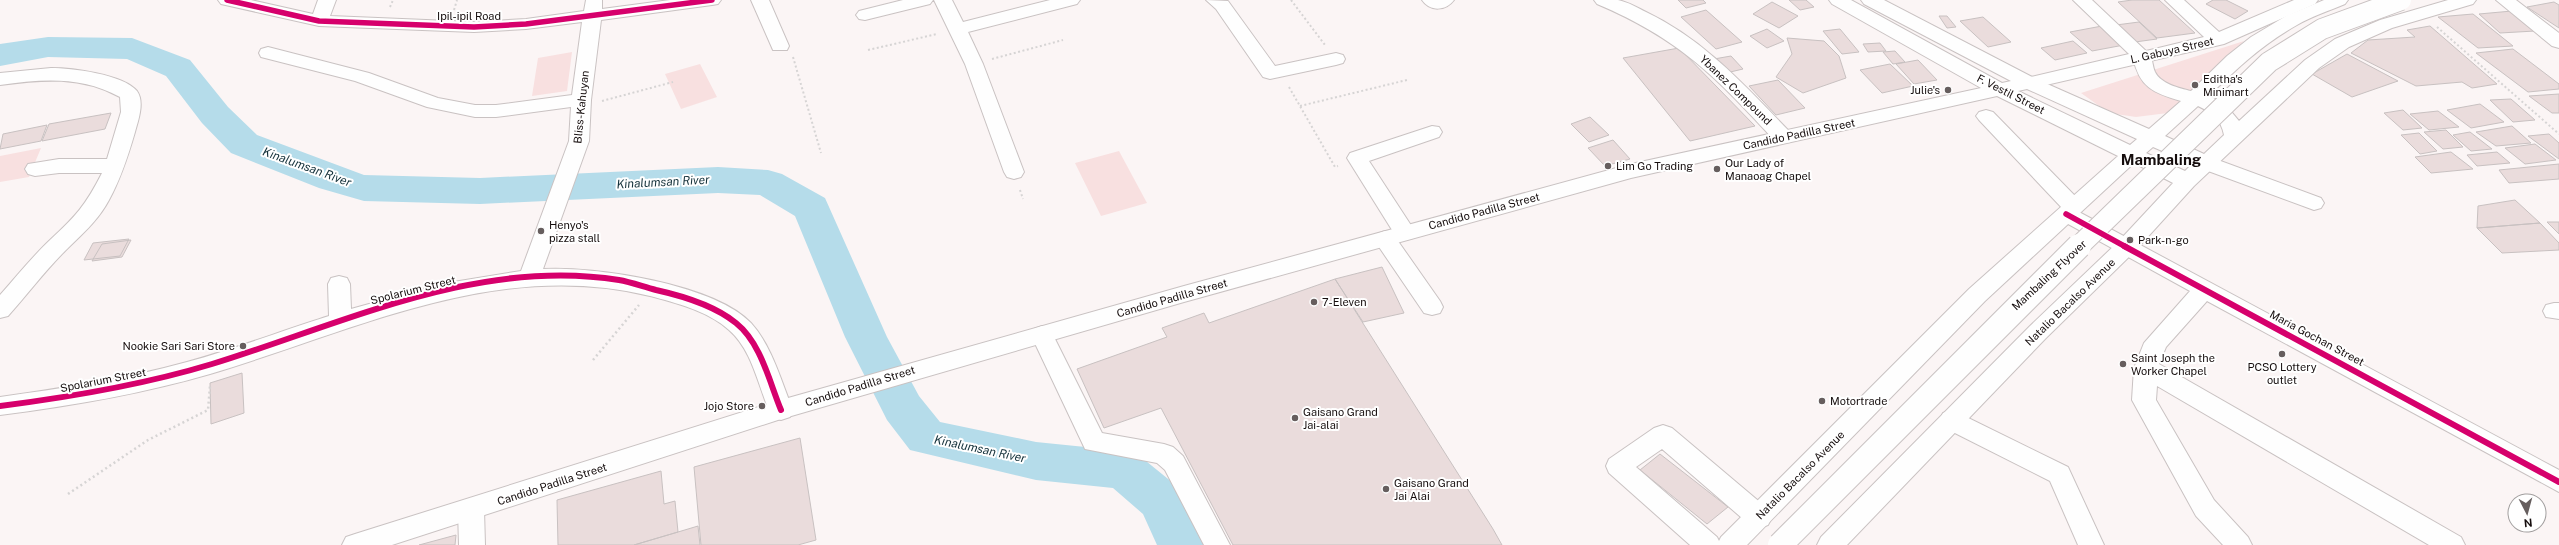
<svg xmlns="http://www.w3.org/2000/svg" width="2559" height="545" font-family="'Public Sans',sans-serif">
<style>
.green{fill:#f8e0e0}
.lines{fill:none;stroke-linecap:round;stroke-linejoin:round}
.river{fill:#b5dcea;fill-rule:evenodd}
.building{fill:#eadcdc;stroke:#c8c1c1}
.minor-casing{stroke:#c9c2c2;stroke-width:2}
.major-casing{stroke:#c9c2c2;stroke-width:2}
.path-far1{stroke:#d6d4d4;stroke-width:2;stroke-dasharray:2 2.5;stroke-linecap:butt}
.path{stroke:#d6d4d4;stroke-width:2.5;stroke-dasharray:2 3;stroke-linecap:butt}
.minor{fill:#fefefe;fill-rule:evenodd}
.major{fill:#fefefe;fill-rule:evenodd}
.major-bridge-far1-casing{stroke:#c9c2c2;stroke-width:22;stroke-linecap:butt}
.major-bridge-casing{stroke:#c9c2c2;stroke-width:26;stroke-linecap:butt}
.major-bridge-far1{stroke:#fefefe;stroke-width:20}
.major-bridge{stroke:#fefefe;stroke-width:24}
.cycleway-far1-casing{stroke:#fff;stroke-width:8}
.cycleway-casing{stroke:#fff;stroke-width:9}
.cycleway-far1{stroke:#d6006c;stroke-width:5.5}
.cycleway{stroke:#d6006c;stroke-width:6}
.poi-dot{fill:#665e5e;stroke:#fff;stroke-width:1.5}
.labels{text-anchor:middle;stroke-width:4;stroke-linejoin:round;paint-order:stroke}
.street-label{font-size:11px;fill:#150d0d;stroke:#fff}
.poi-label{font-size:11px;fill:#150d0d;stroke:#fff;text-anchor:start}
.water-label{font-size:12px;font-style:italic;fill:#14313a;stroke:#fff}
.district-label{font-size:15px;font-weight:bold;fill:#150d0d;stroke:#fff}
</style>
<rect width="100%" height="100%" fill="#fbf5f5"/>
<path class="green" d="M2244 41 2168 113 2136 117 2109 113 2081 93Z
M572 52 567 91 532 96 538 58Z
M700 64 717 97 681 109 665 74Z
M41 148 29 177 0 182V156Z
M1119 151 1147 203 1101 216 1075 163Z"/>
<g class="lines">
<path class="river" d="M48 37 132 38 190 60 228 107 257 135 364 175 480 178 718 167 768 170 782 174 825 198 887 337 919 396 940 422 1036 442 1125 451 1141 457 1178 487 1205 545H1157L1143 514 1113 488 1036 480 910 450 887 420 845 337 795 216 760 195 718 193 480 204 364 201 319 188 231 153 202 123 166 76 127 59 48 57 0 66V44Z"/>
</g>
<path class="building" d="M1678 0H1703L1706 3 1686 8Z
M1789 0H1806L1814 7 1800 10Z
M2132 0H2159L2195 33 2157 38 2118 2Z
M2213 0H2226L2248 11 2235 19 2206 4Z
M1772 2 1798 16 1779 28 1753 14Z
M2554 2 2559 5V28L2527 7Z
M1706 10 1742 42 1716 49 1681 17Z
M2512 11 2535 31 2500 33 2479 14Z
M2473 14 2513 46 2478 48 2438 17Z
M1939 16H1947L1956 27 1947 28Z
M1983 17 2011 42 1988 47 1960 21Z
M2139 22 2157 39 2135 42 2116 25Z
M2102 26 2124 45 2092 51 2070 32Z
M2430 26 2497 84 2472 88 2462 82 2416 86 2351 53 2368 40 2415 37 2407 30Z
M1767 29 1784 41 1767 48 1750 36Z
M1840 29 1859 52 1842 54 1823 31Z
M1787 38 1824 41 1839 56 1846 78 1803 93 1776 77 1792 54Z
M2073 41 2087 53 2055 60 2041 48Z
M1880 43 1886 51 1868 52 1863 44Z
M1679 48 1755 126 1690 141 1623 58Z
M2513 49 2559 84V89L2528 92 2476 53Z
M1895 51 1905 62 1893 64 1883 52Z
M2347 54 2398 81 2352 97 2312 74Z
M1731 56 1743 69 1726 73 1714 59Z
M1918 60 1937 80 1914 84 1896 64Z
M1890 64 1913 86 1882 93 1860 70Z
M1778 80 1805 108 1776 115 1749 86Z
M2559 94V113H2552L2529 96Z
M2511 99 2535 120 2513 122 2490 100Z
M2480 104 2504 122 2471 128 2447 110Z
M2403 110 2422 128 2403 130 2384 113Z
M2438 111 2459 127 2429 130 2410 114Z
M111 113 105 129 42 141 49 124Z
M1590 117 1609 135 1589 142 1571 124Z
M47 125 41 141 0 149 3 134Z
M2512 126 2531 143 2496 146 2476 132Z
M2446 130 2463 147 2443 149 2424 132Z
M2470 132 2492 149 2471 151 2453 135Z
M2419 133 2437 151 2420 154 2401 135Z
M2549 134 2559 143V159L2528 136Z
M1613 140 1630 159 1605 166 1588 148Z
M2535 144 2556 160 2525 164 2505 148Z
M2451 152 2473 169 2431 173 2415 157Z
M2497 152 2510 163 2477 166 2467 155Z
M2559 164V179L2509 183 2499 170Z
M2515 200 2540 223 2477 228 2478 206Z
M2547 222H2559V234Z
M2540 223 2559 243V250L2502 253 2477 228Z
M129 239 120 256 84 260 93 243Z
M131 240 122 257 92 261 102 244Z
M1382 267 1404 313 1363 322 1335 279Z
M1335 279 1493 529 1502 545H1233L1161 408 1104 428 1077 369 1167 337 1162 328 1204 313 1209 323Z
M242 373 244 413 211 424 210 383Z
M800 438 816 540 798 545H701L694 467Z
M1660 454 1728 507 1707 524 1640 470Z
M661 471 664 504 675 501 678 532 634 545H558L557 500Z
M698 526 700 545H634L678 532Z
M456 535 455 545H419Z"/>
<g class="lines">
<defs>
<path id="minor" d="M218 0H251L313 14 318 0H336L330 16 474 22 526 19 584 11 586 0H602V9L670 0H721L718 4 712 5 601 20 591 100 589 141 543 269C595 266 714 284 751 323 772 346 781 381 793 410L790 417 781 420 772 417C758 388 754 352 729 330 708 311 676 303 650 296 497 258 354 331 210 374 141 394 71 406 0 415V397C63 388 126 379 187 362 235 349 281 331 329 316L328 284 331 278 339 276 347 278 350 284 351 309 441 284 521 271 569 141 571 107 496 117H475L427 107 355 81 261 57 259 53 261 49 268 47 369 73 438 98 475 105H496L572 95 582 22 526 29 474 32 319 26 221 4Z
M751 0H769L789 46 787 50H773Z
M903 0H933L930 4 865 20 859 19 856 15 859 11Z
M934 0H952L963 22 1050 0H1080L1077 4 968 32 983 64 1024 172 1021 177 1014 179 1007 177 1004 172 965 64Z
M1206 0 1228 1 1275 66 1336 53 1343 55 1345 59 1343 63 1336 65 1270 79 1263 77 1216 9Z
M1422 0H1454C1446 11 1430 12 1422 0Z
M1594 0C1602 0 1611 0 1618 0 1628 2 1638 8 1646 12 1705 40 1746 87 1790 132L1793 137 1790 142 1783 143 1776 142C1716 77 1680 39 1597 4Z
M2073 0H2092L2146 51 2204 37 2165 0H2184L2219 32 2294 0H2318L2315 4 2224 44 2029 89 2022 87 2019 83 2022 79 2129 54Z
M2496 0H2516L2559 33V48L2552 46Z
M51 68C71 68 123 74 137 91 145 102 138 121 135 132 128 156 121 178 109 200 98 221 80 236 64 252 44 272 27 295 8 316L0 318V295C16 277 32 257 50 240 75 217 86 205 102 173H59L35 176 28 174 25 169 28 164 59 159H107L121 112 120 97C81 76 43 79 0 85V73Z
M1986 110 1993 112 2080 201 2083 206 2079 212 2559 470V492L2207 301 2166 347 2159 364 2461 537 2465 545H2429L2157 386 2156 400 2214 500 2248 537 2252 545H2223L2196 516 2132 400 2134 368 2144 343 2190 291 2059 219 2055 214 2062 208 1979 120 1976 116 1979 112Z
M1432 126 1439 127 1442 132 1439 137 1369 161 1416 233 1413 238 1405 240 1397 238 1347 158 1350 153Z
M2207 156 2321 198 2324 203 2321 208 2314 210 2200 168 2197 163 2200 158Z
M1385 231 1393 234 1440 301 1443 307 1440 313 1432 315 1424 313 1377 244 1374 239 1377 234Z
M2554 303H2559V319L2546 317 2543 311 2546 305Z
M1042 326 1050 329 1102 433 1164 444 1173 447 1183 456 1230 545H1204L1165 470 1157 463 1085 449 1031 335 1034 329Z
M1952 410 2068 467 2104 545H2078L2050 481 1943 427 1940 420 1943 413Z
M1663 425 1672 428 1768 509 1772 517 1768 525 1759 528 1750 525 1662 449 1636 467 1717 537 1721 545H1690L1609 473 1606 466 1609 459 1654 428Z
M471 499 480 502 484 510 485 545H459L458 510 462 502Z"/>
<path id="major" d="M1829 0H1851L2002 83 2011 81 1864 4 1861 0H1884L2036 79 2149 129 2181 101C2153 93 2139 87 2133 57L2135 53H2149C2153 59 2152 65 2155 72 2161 84 2179 88 2191 91L2227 56 2251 37 2286 16 2324 0H2348L2345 4C2329 11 2312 16 2297 25 2263 44 2236 69 2209 96L2224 103 2239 121 2305 60 2335 39 2380 20 2448 0H2476L2473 4 2392 28 2349 47 2319 68 2194 186 2134 252 2046 338 1847 545H1817L1821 537 2030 326 2118 242 2173 183 2134 163 1985 301 1747 545H1717L1721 537 1969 289 2118 156 1997 96 1631 178 1184 302 781 419 392 545H342L346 537 355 534 781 400 1184 286 1631 164 1981 88 1832 4ZM2027 89 2137 139 2130 145 2018 91ZM2198 106C2212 113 2221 119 2224 135L2204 154 2165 136ZM2153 147 2192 164 2185 171 2146 153Z"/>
</defs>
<use href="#minor" class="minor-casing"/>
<use href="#major" class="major-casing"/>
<path class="path-far1" d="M1291 0 1325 45
M390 7 393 0
M454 10 457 0
M2437 27 2559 134
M868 50 937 34
M793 57 821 153
M992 59 1063 40
M1289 87 1335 167 1338 166
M602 101 673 82
M1300 106 1407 80
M1020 190 1023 199"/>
<path class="path" d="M593 360 639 305
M68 494 148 440 208 410 210 386"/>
<use href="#minor" class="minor"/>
<use href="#major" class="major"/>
<defs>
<path id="major-bridge-far1" d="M2078 247 2269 62 2322 29 2401 0"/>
<path id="major-bridge" d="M1780 545 2079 246"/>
</defs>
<use href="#major-bridge-far1" class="major-bridge-far1-casing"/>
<use href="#major-bridge" class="major-bridge-casing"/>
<use href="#major-bridge-far1" class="major-bridge-far1"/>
<use href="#major-bridge" class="major-bridge"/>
<defs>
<path id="cycleway-far1" d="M227 0 319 21 474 27 526 24 712 0
M2066 214 2126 247"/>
<path id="cycleway" d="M2124 246 2559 482
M0 406C71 397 143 385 212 364 342 324 479 257 619 280 631 282 644 287 656 290 683 296 714 305 736 323 761 343 769 381 781 410"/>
</defs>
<use href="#cycleway-far1" class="cycleway-far1-casing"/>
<use href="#cycleway" class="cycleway-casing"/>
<use href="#cycleway-far1" class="cycleway-far1"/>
<use href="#cycleway" class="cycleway"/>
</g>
<g class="poi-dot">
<circle cx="2195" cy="85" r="4"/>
<circle cx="1948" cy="90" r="4"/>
<circle cx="1608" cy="166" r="4"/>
<circle cx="1717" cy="169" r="4"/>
<circle cx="541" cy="231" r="4"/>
<circle cx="2130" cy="240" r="4"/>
<circle cx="1314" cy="302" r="4"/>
<circle cx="243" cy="346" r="4"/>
<circle cx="2282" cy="354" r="4"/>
<circle cx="2123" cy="364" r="4"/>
<circle cx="1822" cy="401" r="4"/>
<circle cx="762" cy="406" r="4"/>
<circle cx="1295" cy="418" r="4"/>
<circle cx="1386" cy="489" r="4"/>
</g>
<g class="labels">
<g class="street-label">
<text x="469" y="20">Ipil-ipil Road</text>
<text transform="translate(2172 50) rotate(-13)" y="4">L. Gabuya Street</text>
<text transform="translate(1736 90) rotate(44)" y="4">Ybanez Compound</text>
<text transform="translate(2011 94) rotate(27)" y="4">F. Vestil Street</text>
<text transform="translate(581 107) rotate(-84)" y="4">Bliss-Kahuyan</text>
<text transform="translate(1799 134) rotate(-12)" y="4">Candido Padilla Street</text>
<text transform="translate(1484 211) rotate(-15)" y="4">Candido Padilla Street</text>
<text transform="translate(2049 275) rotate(-43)" y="4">Mambaling Flyover</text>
<text transform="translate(413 290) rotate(-14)" y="4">Spolarium Street</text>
<text transform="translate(1172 298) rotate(-16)" y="4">Candido Padilla Street</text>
<text transform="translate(2070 302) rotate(-44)" y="4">Natalio Bacalso Avenue</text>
<text transform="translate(2317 338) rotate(28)" y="4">Maria Gochan Street</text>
<text transform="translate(103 380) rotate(-11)" y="4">Spolarium Street</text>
<text transform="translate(860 386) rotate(-17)" y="4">Candido Padilla Street</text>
<text transform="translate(1800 475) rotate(-45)" y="4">Natalio Bacalso Avenue</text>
<text transform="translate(552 484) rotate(-18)" y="4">Candido Padilla Street</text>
</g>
<g class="poi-label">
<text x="2203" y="83">Editha's<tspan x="2203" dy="13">Minimart</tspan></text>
<text x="1940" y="94" text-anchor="end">Julie's</text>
<text x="1725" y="167">Our Lady of<tspan x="1725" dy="13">Manaoag Chapel</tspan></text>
<text x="1616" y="170">Lim Go Trading</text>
<text x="549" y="229">Henyo's<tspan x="549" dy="13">pizza stall</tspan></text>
<text x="2138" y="244">Park-n-go</text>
<text x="1322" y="306">7-Eleven</text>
<text x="235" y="350" text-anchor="end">Nookie Sari Sari Store</text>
<text x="2131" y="362">Saint Joseph the<tspan x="2131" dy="13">Worker Chapel</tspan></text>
<text x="2282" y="371" text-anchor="middle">PCSO Lottery<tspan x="2282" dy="13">outlet</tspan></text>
<text x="1830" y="405">Motortrade</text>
<text x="754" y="410" text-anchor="end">Jojo Store</text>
<text x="1303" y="416">Gaisano Grand<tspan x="1303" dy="13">Jai-alai</tspan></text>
<text x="1394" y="487">Gaisano Grand<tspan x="1394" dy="13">Jai Alai</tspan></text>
</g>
<g class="water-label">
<text transform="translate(307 167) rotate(20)" y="4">Kinalumsan River</text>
<text transform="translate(663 182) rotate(-3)" y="4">Kinalumsan River</text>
<text transform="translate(980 449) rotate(12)" y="4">Kinalumsan River</text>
</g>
<g class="district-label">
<text x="2161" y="165">Mambaling</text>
</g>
</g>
<g transform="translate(2527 513) rotate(174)"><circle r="19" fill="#ffffff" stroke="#a19e9e"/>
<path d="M0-3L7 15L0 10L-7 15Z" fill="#665e5e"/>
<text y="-6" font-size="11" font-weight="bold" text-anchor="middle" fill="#150d0d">N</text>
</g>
</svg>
